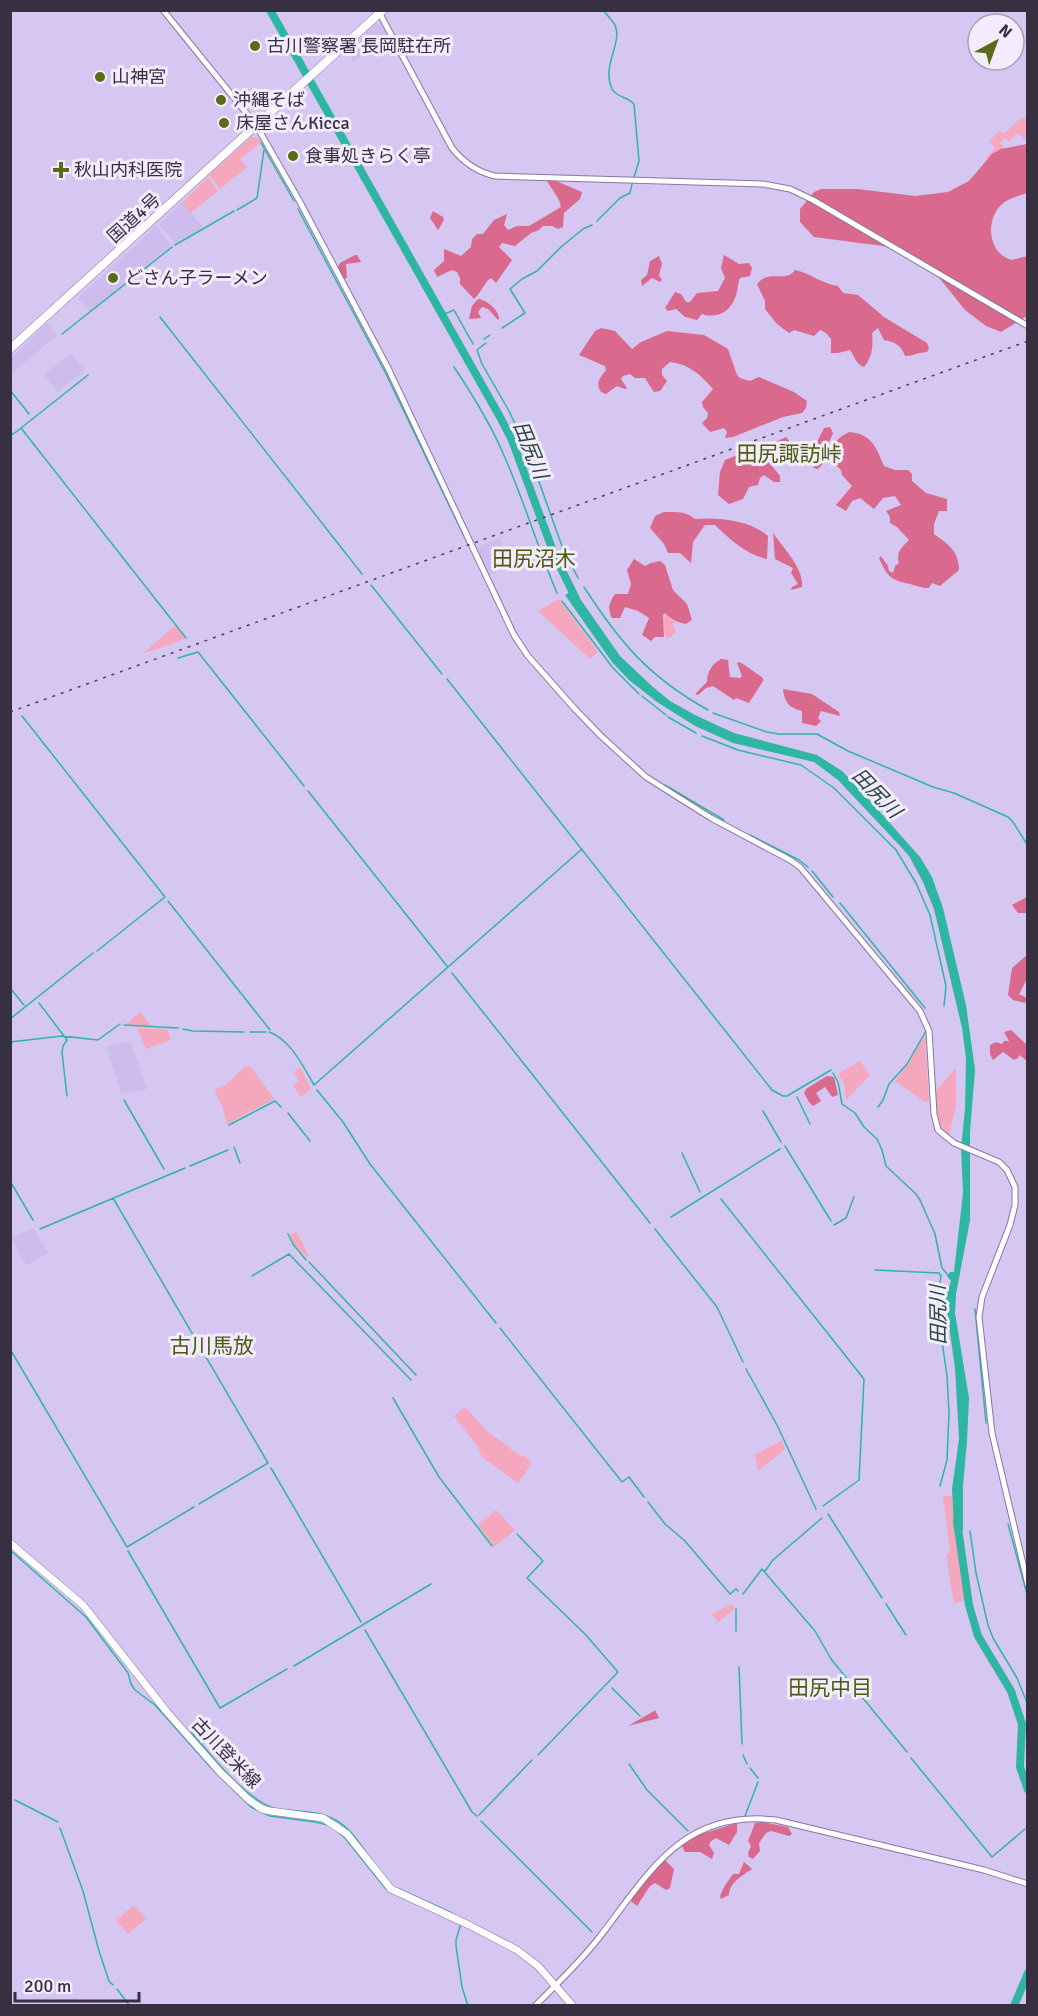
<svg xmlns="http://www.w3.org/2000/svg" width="1038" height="2016" font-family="Signika,'Noto Sans JP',sans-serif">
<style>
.built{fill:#cebcef}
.green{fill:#f5a7bd}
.forest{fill:#d9698d}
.water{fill:#2fb6a3}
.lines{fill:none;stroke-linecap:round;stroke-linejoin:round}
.stream{stroke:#2fb6a3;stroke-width:1.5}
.river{stroke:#2fb6a3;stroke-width:8}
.tertiary-casing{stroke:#8778a1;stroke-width:7}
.primary-casing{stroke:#8778a1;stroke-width:8}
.trunk-casing{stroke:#8778a1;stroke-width:9}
.tertiary{stroke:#fff;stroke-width:5}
.primary{stroke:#fff;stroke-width:7}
.trunk{stroke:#fff;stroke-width:8}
.rail{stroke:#494256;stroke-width:1.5;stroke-dasharray:3 6;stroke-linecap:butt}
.poi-dot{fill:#5a6b17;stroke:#f2ecfe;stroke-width:2}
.labels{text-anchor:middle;stroke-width:6;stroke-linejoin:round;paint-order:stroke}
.poi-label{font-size:18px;fill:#363041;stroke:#f2ecfe;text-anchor:start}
.street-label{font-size:18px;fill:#363041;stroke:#f2ecfe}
.water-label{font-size:20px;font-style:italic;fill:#29453f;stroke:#f2ecfe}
.quarter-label{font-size:21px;fill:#4b5b0d;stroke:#f2ecfe}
</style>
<rect width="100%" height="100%" fill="#d5c6f2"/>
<path class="built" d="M375 23 381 24 391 42 353 61 346 48Z
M182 203 203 227 175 243 159 224Z
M156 226 171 245 90 312 78 298Z
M47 323 57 335 11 374V358Z
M71 353 85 370 58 392 44 375Z
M500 538 512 565 489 575 477 547Z
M130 1041 147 1089 128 1093H121L106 1047Z
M33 1228 48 1253 26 1265 12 1238Z"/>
<path class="green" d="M1025 118 1027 120V141L1018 133 1009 141 1005 138 1000 143 1005 149 991 163 986 158 995 148 989 141 999 131 1004 134 1018 120Z
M251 137 261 139 259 144 240 159 247 167 220 189 209 175Z
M208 177 218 191 191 213 182 203Z
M559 599 598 652 590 659 538 611Z
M666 613 670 619 676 622 673 624 676 633 667 639 663 627 665 626 663 620Z
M176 626 185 639 142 654 175 626Z
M140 1012 150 1024 148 1026 126 1025Z
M137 1028 167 1029 171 1040 146 1049Z
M925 1035 929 1101 925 1102 895 1081 907 1065Z
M860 1061 870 1075 846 1100 844 1083 838 1074Z
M246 1066 251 1067 274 1099 227 1124 221 1103 215 1093 216 1089 228 1083Z
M300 1067 311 1089 301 1097 293 1085 299 1081 294 1072Z
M956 1068V1106L949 1135C934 1122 936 1112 935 1092Z
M296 1231 309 1256 307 1257 294 1244 290 1235Z
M465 1407 488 1432 522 1457 524 1455 532 1463 518 1483 482 1457 478 1447 454 1416Z
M782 1440 785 1449 758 1471 755 1455Z
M943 1496H952L954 1530 966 1600 954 1603 946 1555 950 1551Z
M496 1510 515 1530 494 1547 478 1525Z
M732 1604 735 1609 718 1622 712 1614Z
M134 1905 146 1919 128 1934 116 1920Z"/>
<path class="forest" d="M1027 144V193C1019 196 1008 198 1001 205 985 221 988 254 1012 260L1027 256V316L1001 332 986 326 965 310 933 270 893 249 883 246 814 237 800 222V209L814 192 821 189H858L915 196 948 192 969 181 992 154 1001 149Z
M547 181H556L582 192 580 199 564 213 563 227 558 229 552 226H543L539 230 531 233 515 246 502 243 499 247 512 260 496 283 491 278C485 281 481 293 474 299L460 284V278L457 272 452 270 437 277 434 270 444 261V249L461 256 471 247 472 239 477 234H483L494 220 507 214 504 225 508 230 517 226H529L561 207 559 200Z
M433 211 443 217 444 220 438 230 430 218Z
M355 255H357L361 262 346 264 347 278 343 279 338 267 340 263Z
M724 255 739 264 749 263 752 268 750 276 740 278C737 285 738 292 735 298 730 312 716 319 702 314L697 320 685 317 676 309 668 311 665 308 675 292 681 294 686 302H690L697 293 718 291 725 278 721 268Z
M659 256 662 264 659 275 662 280 660 282 652 278 642 286 641 280 647 275 650 261Z
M795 270C811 273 821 284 838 286L843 293 858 295 884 317 927 343 929 348 927 352C919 352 913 356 905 356 901 345 895 342 884 340L878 328 872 333C873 346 873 356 864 367 855 363 855 357 850 350L838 353H831V339L826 333 820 330 814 336 794 330 789 333 777 324 765 309V301L757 284C770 268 785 284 795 270Z
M478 299C487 300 499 310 499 319L498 320 488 309 482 307 478 312 481 318 469 319 472 306Z
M601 328 615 331 632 349 641 342 667 331 704 335 728 349 737 375 740 378 750 381 759 377 794 392 807 401 806 408 802 413 783 417 733 437 725 438 727 432 724 428 710 432 702 423 707 418 708 413 703 407 702 402 713 389C701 375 689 364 670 362L662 369V375L667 381 660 391 654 392 645 378H635L630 374 623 376 621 379 627 388 625 389 617 386 606 394 601 392C595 383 600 378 606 370L605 366 579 355 595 331Z
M830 427 833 433 828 445 818 457 815 455 816 450 821 449 817 442 824 428Z
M849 432C872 434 876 447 884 466L895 470H908L912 474V481L926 493 947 499V511H939L934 524V534C948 544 959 551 959 570L940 586 932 583 929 588C922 588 917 586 910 584 890 580 887 576 879 558L881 556 888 566 889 571 893 573 895 566 899 563C896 552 901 548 909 540L897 527 890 523V517L886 511 901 505 895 496 883 498 874 509 860 498 852 501 846 511 836 505 852 486 842 475 841 470 828 458 818 469 813 468C824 455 834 439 849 432Z
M786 437 789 441 786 450 778 455 771 449V444Z
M745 452C762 453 770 463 780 476V482H774L764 475 760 478 758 485 749 487 743 499 729 504 718 495 720 472 725 460Z
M664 512C675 512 686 511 695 519 718 517 750 520 768 536L767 559C747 555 729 539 715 525H705L693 542 691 563 680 553H668L664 544 650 528 655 516Z
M773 533C783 548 804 568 802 587L791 590 792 587 798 584 791 573 793 568 775 559Z
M634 559 645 566 651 563 660 561 665 565 673 590 687 604 692 620 686 624C676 622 671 619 665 613L663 615 664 637H655L651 641 642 635 649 618 638 611 625 607 620 618H612C607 608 609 603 615 594H628L631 584 627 570Z
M721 659 728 660 730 677 740 678 742 676 737 663 740 662 763 678V681L749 703 736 698 734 700 713 686 706 688 698 695 695 694 707 682C707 672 712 664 721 659Z
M783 689 812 694 839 712 840 716 821 711 818 718 821 721 816 726 802 723V711C788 707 785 703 783 689Z
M1027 897V913H1018L1012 905Z
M1027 955V979L1019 994 1027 998 1025 1003 1013 1000 1008 995 1012 968Z
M1011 1030 1027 1045V1061L1019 1055 1018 1058 1014 1060 1003 1052 993 1060 990 1054V1045L996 1042 1002 1044 1004 1041H1009L1004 1032Z
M827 1076 834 1077 838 1095 832 1097 825 1087 816 1093 821 1101 813 1106 809 1102 804 1093 806 1089Z
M655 1710 659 1718 628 1726 654 1711Z
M762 1822 788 1827 792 1834 789 1836 771 1831 766 1833 759 1843 760 1851 753 1859 749 1857 748 1853 751 1846 748 1841 755 1823Z
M737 1823V1832L729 1845 716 1838 710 1842 709 1845 714 1853 712 1859 700 1852H685L682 1846 698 1835Z
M664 1859 674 1869 670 1888 666 1890 655 1883 650 1886 637 1906 631 1901 633 1896Z
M744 1862 752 1869C743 1875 729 1883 729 1895L721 1899 720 1897C722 1889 728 1881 733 1874H739Z"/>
<path class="water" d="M574 590 620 656 653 687 670 701 695 715 734 733 817 755 842 771 856 785 920 857 932 877 943 908 966 1005 975 1070 970 1132V1220L956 1294 955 1313 969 1398 967 1441 963 1486V1531L954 1530 952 1489 959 1439 955 1368 947 1311 946 1296 951 1281 947 1276 950 1272H954L963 1193 961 1149 965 1109 966 1058 962 1028 934 909 923 882 909 856 901 847 838 780 814 762 733 743 695 726 657 702 629 680 612 662 565 595Z"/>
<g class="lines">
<path class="stream" d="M603 10C607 15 612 20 615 25 623 43 601 66 612 89 617 98 629 97 634 104L639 161 634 177
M261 143 294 201
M298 209 385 372 464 536
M237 210 257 198 264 150
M597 221 620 198 630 193 632 184
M175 245 234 211
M442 315 454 310 473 344
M160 317 362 574
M502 328 525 313 510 289 522 279 537 271 561 247 583 229 592 225
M62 334 172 247
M484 339 490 335
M486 343 477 350 482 364 509 411 528 451 563 549 578 578
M454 367C472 394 489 421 502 451 523 497 537 546 557 593
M88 375 21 428 186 638
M10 390 29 414
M10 436 20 429
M371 585 442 674
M584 587C620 643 649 677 708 710
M562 601 613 668 639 694
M178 658 198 652 304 786
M447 679 772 1090 783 1096H787L831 1070
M642 696 666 715
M713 713 767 732 779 734H817L848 751 933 787 954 793 1008 817 1013 822 1028 846
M22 716 165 897 97 951
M668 717 696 733
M702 736 738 750 801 765 834 788 896 850 916 883 930 915 946 986 944 1006
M665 785 724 820
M308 791 447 966
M750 835 799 860 808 867
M812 871 833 897
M168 901 270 1030
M840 903 925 1008
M452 973 650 1223
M10 988 24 1005
M39 1003 67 1040 63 1046 62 1052 67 1096
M10 1019 93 953
M124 1025 178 1028
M183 1029 193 1031 244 1032
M250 1032H266
M269 1032C290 1039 303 1066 314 1085L582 849
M10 1042 62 1036 98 1040 120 1024
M833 1073 838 1082 842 1104 855 1113 864 1127 877 1139 882 1150 886 1166 916 1194 920 1200 935 1234 942 1268 948 1275
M317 1090 343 1122 370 1164 496 1323
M797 1097 810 1124
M124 1100 164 1169
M878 1107 883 1100 889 1084 907 1064 926 1031
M763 1111 781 1142
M288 1113 310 1141
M229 1125 275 1101 281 1107
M785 1146 831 1221
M234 1147 240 1163
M682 1153 700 1192
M190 1166 228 1150
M10 1181 33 1220
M113 1198 268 1463 199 1504
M721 1199 864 1379 859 1480 823 1506
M671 1217 780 1149
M834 1225 846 1218 854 1197
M40 1229 185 1168
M655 1229 717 1307 743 1362
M288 1234 293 1244 306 1260
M309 1262 416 1375
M875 1270 939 1273 941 1276 937 1306 947 1376 949 1413 947 1460 940 1486
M252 1276 289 1254 411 1380
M975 1309 986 1423
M500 1328 622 1482 629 1477 644 1497
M10 1349 127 1547 194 1507
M746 1369 777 1425 816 1509
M393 1398 439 1477 492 1546
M271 1468 361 1622
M648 1502 665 1524 685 1541 730 1594 736 1589 738 1591
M828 1514 882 1598
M1008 1524 1028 1598
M970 1531 976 1573 988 1625 993 1638 1017 1678 1028 1705
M517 1534 543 1561 527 1578 585 1634 618 1672 538 1755
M10 1550 86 1617 128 1673 131 1684 135 1690 155 1705 214 1771 251 1807 270 1816 315 1822 328 1825
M128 1551 220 1708 287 1669
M765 1571 773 1560 822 1518
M743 1594 762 1569 815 1631 831 1659 907 1752
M886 1604 906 1635
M736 1609V1631
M365 1630 472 1812 477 1816
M294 1666 431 1584
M739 1667 742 1744
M612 1688 640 1716
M191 1732C214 1758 243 1798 276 1809
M743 1755 747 1764
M911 1758 992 1857 1025 1829
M629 1764 647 1790 688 1831
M750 1768 758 1778
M15 1800 58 1822
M287 1810C334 1813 344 1819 370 1858
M479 1815 532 1760
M745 1816 758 1782
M481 1821 592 1932
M60 1828 83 1891 99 1951 109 1981 113 1985
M337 1831 345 1838 386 1889
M399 1889 452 1913
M461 1923 456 1940V1946L462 1987 468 2006
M117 1989 130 2006
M10 2005 11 2006"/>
<path class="river" d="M270 10 500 417 512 440 554 554 576 599
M957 1521 969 1605 978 1636 1011 1691 1022 1724 1020 1767 1028 1790
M1014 2006 1028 1973"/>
<defs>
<path id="tertiary" d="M163 10 256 125 300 202 388 368 514 635 528 656 574 708 601 736 646 777 711 818 790 860 800 867 920 1011 929 1031 934 1114 938 1130 954 1143 999 1162 1007 1170 1015 1187V1205L1010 1225 982 1297 979 1317 992 1433 1028 1585
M380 14 452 148C464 163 477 172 495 176L763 184 790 189 813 200 1028 326
M535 2006C557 1984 579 1963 598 1939 648 1875 681 1809 776 1820L984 1870 1028 1884"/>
<path id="primary" d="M10 1543 83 1605 167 1712 220 1772 249 1800 262 1809 270 1811 323 1818 347 1834 391 1889 469 1925 517 1950 538 1966 573 2006"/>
<path id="trunk" d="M10 349 383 10"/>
</defs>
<use href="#tertiary" class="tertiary-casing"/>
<use href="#primary" class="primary-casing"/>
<use href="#trunk" class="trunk-casing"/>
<use href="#tertiary" class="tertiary"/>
<use href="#primary" class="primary"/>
<use href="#trunk" class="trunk"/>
<path class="rail" d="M10 712 1028 341"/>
</g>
<g class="poi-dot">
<circle cx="255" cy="46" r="6"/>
<circle cx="100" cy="77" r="6"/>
<circle cx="221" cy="100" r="6"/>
<circle cx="224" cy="123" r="6"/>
<circle cx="293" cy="156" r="6"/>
<path d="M58 161h6v6h6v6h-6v6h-6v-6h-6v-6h6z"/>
<circle cx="113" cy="278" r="6"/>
</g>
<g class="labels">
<g class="poi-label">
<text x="267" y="52">古川警察署 長岡駐在所</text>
<text x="112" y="83">山神宮</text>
<text x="233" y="106">沖縄そば</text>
<text x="236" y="129">床屋さんKicca</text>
<text x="305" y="162">食事処きらく亭</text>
<text x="74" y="176">秋山内科医院</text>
<text x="125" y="284">どさん子ラーメン</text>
</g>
<g class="street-label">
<text transform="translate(134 218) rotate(-42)" y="6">国道4号</text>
<text transform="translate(226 1753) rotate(46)" y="6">古川登米線</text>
</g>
<g class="water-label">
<text transform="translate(531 450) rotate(68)" y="7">田尻川</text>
<text transform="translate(877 793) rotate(46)" y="7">田尻川</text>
<text transform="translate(938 1315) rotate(-91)" y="7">田尻川</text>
</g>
<g class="quarter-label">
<text x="789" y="461">田尻諏訪峠</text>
<text x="534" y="566">田尻沼木</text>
<text x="212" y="1353">古川馬放</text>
<text x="830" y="1695">田尻中目</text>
</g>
</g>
<rect width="1038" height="2016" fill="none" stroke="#363041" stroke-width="24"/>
<g transform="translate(996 42) rotate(41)"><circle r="28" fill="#f2ecfe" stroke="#a7a1b2" stroke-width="1.5"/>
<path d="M0-4.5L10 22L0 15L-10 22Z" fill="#5a6b17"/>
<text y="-9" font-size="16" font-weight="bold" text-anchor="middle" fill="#363041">N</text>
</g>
<path d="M15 1992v9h124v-9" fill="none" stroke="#363041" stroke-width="3"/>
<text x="24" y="1992" font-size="18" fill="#363041" stroke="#f2ecfe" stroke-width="4.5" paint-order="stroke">200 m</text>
</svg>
